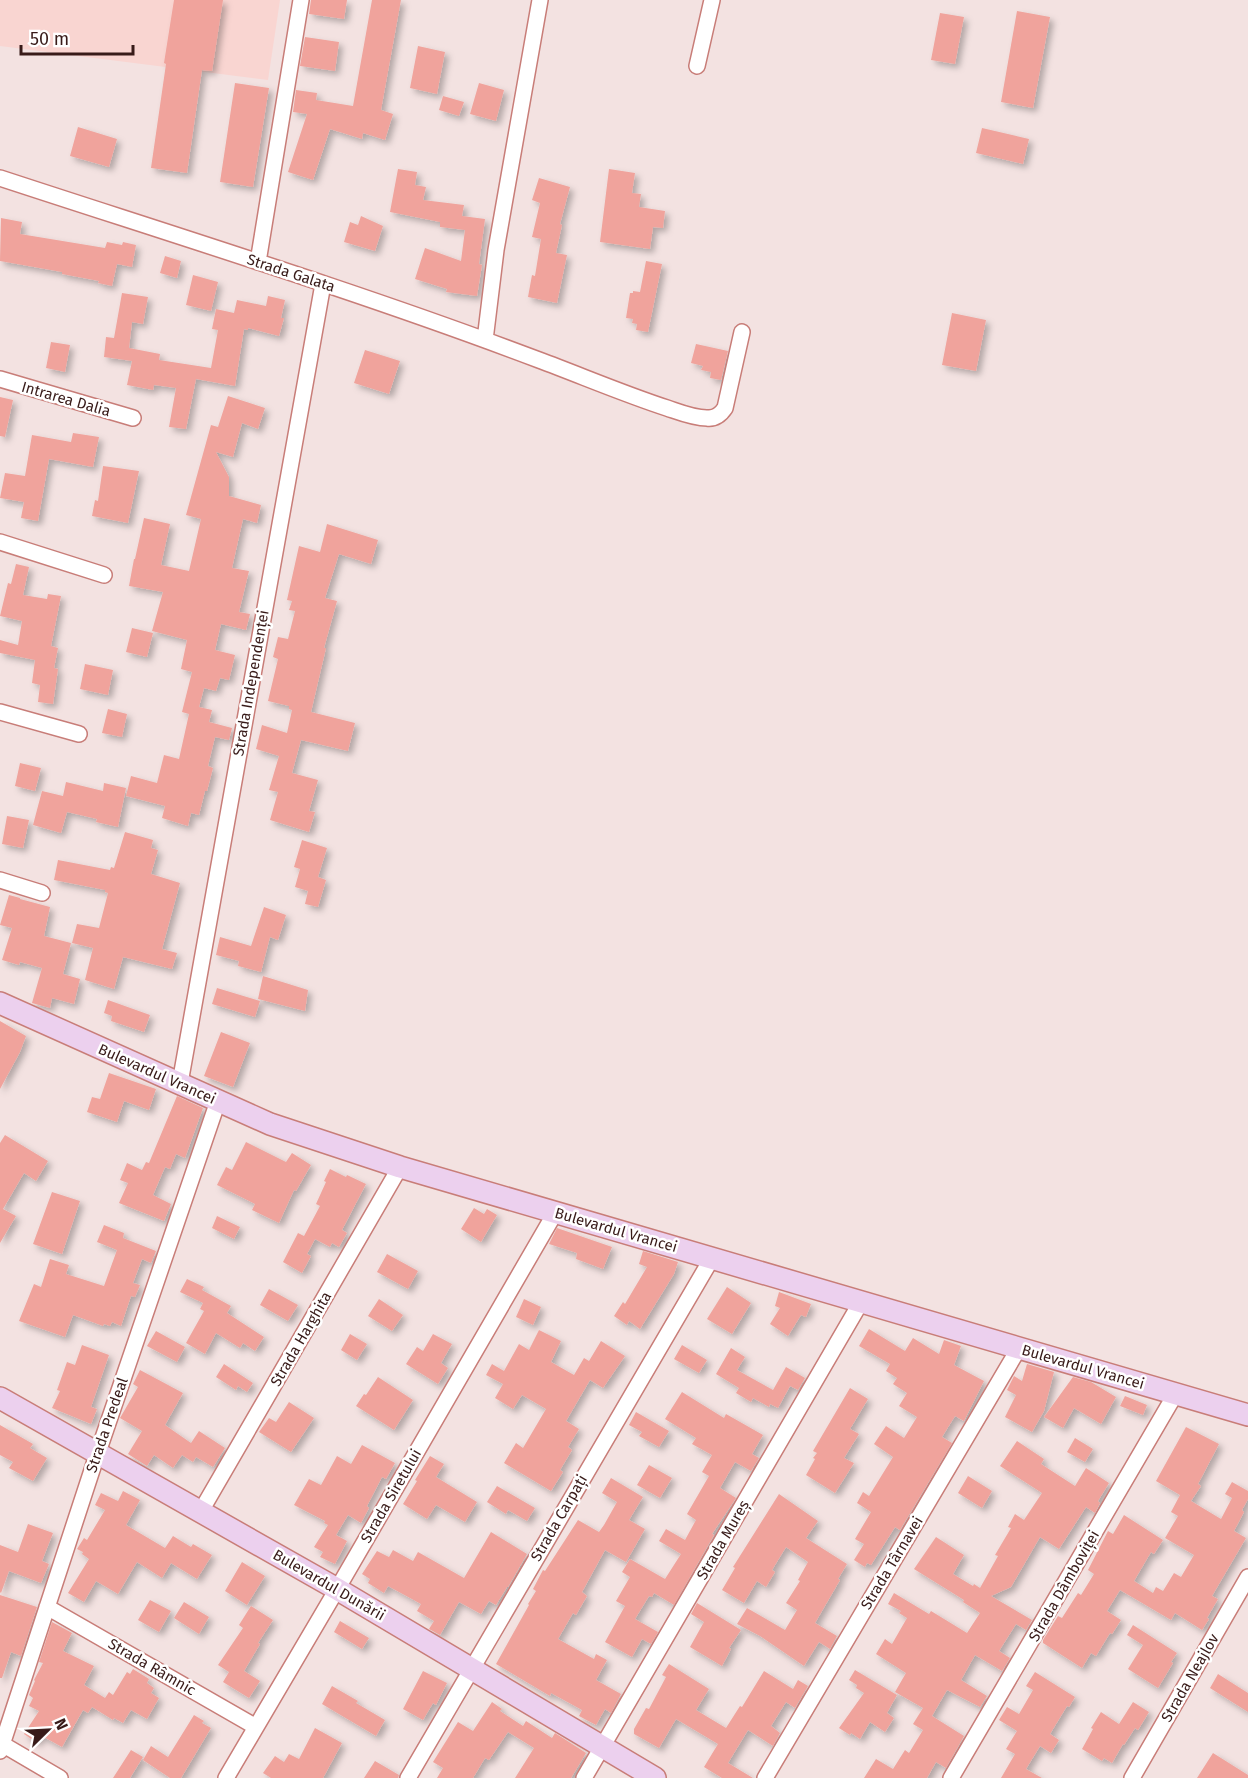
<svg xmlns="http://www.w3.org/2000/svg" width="1248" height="1778" font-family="'Fira Sans',sans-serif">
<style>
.built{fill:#f9d5d1}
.building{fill:#f0a39c;filter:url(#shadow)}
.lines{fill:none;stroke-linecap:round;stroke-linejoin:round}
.street-casing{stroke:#c87d78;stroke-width:18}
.secondary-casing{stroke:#c87d78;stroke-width:24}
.street{stroke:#fff;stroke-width:15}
.secondary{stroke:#ecd0ee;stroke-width:21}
.labels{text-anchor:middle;stroke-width:5;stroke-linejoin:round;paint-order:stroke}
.street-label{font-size:15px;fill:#381b19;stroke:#fff}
</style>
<defs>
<filter id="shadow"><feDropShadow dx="4" dy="4" stdDeviation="3" flood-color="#0004"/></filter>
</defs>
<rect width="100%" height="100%" fill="#f3e2e1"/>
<path class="built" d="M0 0H280L268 80 0 46Z"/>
<path class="building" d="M174 0H223L212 71 202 70 187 173 151 168 166 64 164 63Z
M311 0H347L344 19 309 14Z
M372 0H401L381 110 393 114 385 140 363 133 362 139 330 129 313 180 288 172 307 114 293 112 296 90 317 93 316 100 353 106Z
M1017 11 1050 17 1033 108 1001 102Z
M940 13 964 17 955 64 931 60Z
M305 37 339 42 335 71 300 66Z
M418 46 445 52 437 94 410 88Z
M235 83 269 88 253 187 220 182Z
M479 83 504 90 496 121 470 114Z
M443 96 464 102 459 116 439 110Z
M78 127 117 139 109 167 70 156Z
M982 128 1029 139 1023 164 976 153Z
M398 169 417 172 415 185 426 187 423 200 464 205 462 216 485 219 479 264 482 265 477 296 446 292 447 289 415 279 425 248 461 261 465 230 440 227V222L390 212Z
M609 169 635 173 632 193 641 194 639 207 665 211 663 228 653 227 650 249 600 242Z
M539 178 570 187 560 224 562 225 556 253 567 255 557 303 528 297 532 275 535 276 541 239 532 237 540 203 532 200Z
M361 216 383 226 375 251 344 242 350 222 358 225Z
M1 218 22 222 20 234 105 248 107 242 122 245 123 242 136 245 132 267 117 264 112 286 98 283 99 281 62 274V272L0 261Z
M165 256 181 261 177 278 160 273Z
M646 261 662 264 648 332 636 330 637 324 632 323 633 319 626 318 630 293H633V291L640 292Z
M193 275 218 282 211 311 186 305Z
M122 293 148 297 143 324 132 322 129 348 160 354 159 360 211 368 218 330 212 329 216 309 234 313 237 300 266 306 268 296 285 300 281 318H284L279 336 248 328V330L244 329 235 386 196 379 186 429 169 427 176 388 154 385 153 390 127 385 132 361 104 357 106 337 114 338Z
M952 313 986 320 976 371 942 365Z
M51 342 70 345 65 372 46 368Z
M696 344 728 351 721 380 710 378 711 372 701 370 703 366 691 363Z
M365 350 400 361 389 394 354 383Z
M228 396 265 408 258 429 242 423 233 457 216 452 229 477V496L261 505 257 523 243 519 232 568 249 571 239 612 250 614 246 630 221 624 215 650 235 655 229 680 220 678 216 691 204 688 199 707 212 710 209 722 232 728 229 740 215 737 208 766 213 768 207 791H205L199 815 191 813 188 826 162 818 165 806 126 796 131 776 157 783 164 755 179 759 189 714 182 712 192 672 181 669 187 640 152 631 163 592 129 586 134 559H135L144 518 170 524 161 565 189 571 201 519 186 515 211 425 218 427Z
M0 397 13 400 5 437 0 436Z
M73 433 99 437 93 467 49 459 38 521 21 518 24 502 0 498 5 473 25 476 32 435 71 442Z
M103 466 139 471 128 523 92 516 95 500 98 501Z
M327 524 378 540 371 564 339 554 325 598 337 601 324 648H326L311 712 355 723 348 751 301 740 292 773 318 780 309 811 315 812 309 832 270 820 278 792 269 790 279 756 256 749 262 725 287 733 292 710 289 709V706L268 701 278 659 273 657 278 637 288 639 295 611 289 610 292 601 287 600 299 546 320 552Z
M16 564 29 567 23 595 47 599 48 594 61 596 51 646 58 648 54 668 58 669 53 704 38 702 40 685 32 683 35 660 0 653V640L18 645 22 621 0 616 8 583 11 584Z
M132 628 153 633 147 657 126 652Z
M85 664 113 670 108 695 80 689Z
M108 709 127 714 122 737 102 733Z
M20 763 41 768 35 791 15 786Z
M66 782 103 791 104 783 126 788 118 827 96 822 97 819 67 812 61 833 33 825 42 791 63 796Z
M7 816 29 820 23 848 2 844Z
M125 832 153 840 151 848 158 850 151 874 180 883 162 949 177 953 172 969 123 957 114 989 85 980 93 948 72 943 77 924 99 928 108 893 105 892V890L54 880 58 860 110 870 111 867 114 868Z
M302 840 327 848 318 877 326 880 318 907 305 904 308 891 295 887 300 869 294 867Z
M9 895 20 898V899L50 907 44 936 71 943 63 974 80 979 74 1004 52 998 50 1008 32 1003 42 968 20 962 19 965 2 960 12 928 0 925Z
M264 907 286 915 278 940 270 937 261 972 238 966 239 961 216 955 220 937 251 946Z
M263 976 308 990 305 1011 258 999Z
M217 988 260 1001 255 1017 212 1004Z
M108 1000 150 1015 144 1032 111 1021 112 1016 104 1013Z
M0 1021 26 1036 20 1052 0 1089Z
M221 1032 250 1043 233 1087 204 1076Z
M109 1073 156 1089 149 1110 124 1101 117 1122 87 1112 92 1097 100 1099Z
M177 1096 203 1108 185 1158 176 1154 170 1169 165 1167 153 1195 171 1204 164 1221 119 1203 128 1183 120 1180 127 1163 142 1170 146 1162 149 1163Z
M5 1135 48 1161 36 1181 24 1173 3 1209 16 1216 0 1243V1143Z
M246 1142 286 1162 292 1153 311 1165 296 1191 294 1190 279 1223 252 1210 255 1204 217 1185 226 1167 232 1170Z
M330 1169 346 1177 347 1175 366 1184 342 1230 347 1233 339 1247 332 1243 330 1247 315 1239 307 1254 311 1256 302 1273 283 1262 298 1233 304 1236 320 1206 316 1204 326 1182 324 1181Z
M52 1192 80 1201 62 1254 33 1244Z
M474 1208 484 1214 487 1209 497 1215 481 1242 461 1229Z
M217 1216 240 1227 234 1239 212 1228Z
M104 1225 124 1233 123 1238 156 1251 151 1263 142 1259 133 1283 140 1285 135 1297 131 1296 121 1326 112 1322 110 1326 104 1324 103 1326 73 1315 65 1337 19 1321 34 1284 41 1287 50 1259 69 1265 66 1274 104 1286 117 1250 97 1242Z
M557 1228 612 1247 603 1269 576 1259 577 1253 549 1244Z
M643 1251 678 1262 674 1274 640 1329 629 1321 627 1325 614 1316 623 1302 625 1304 647 1267 639 1264Z
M387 1254 418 1271 408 1289 377 1272Z
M187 1279 204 1287 202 1290 231 1306 227 1313 264 1337 255 1351 243 1343 240 1348 216 1333 205 1354 186 1343 204 1311 200 1309 203 1303 180 1292Z
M727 1287 751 1303 732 1334 707 1319Z
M269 1289 298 1305 288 1321 260 1305Z
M779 1292 811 1304 806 1317 801 1315 788 1336 770 1324 780 1308 775 1306Z
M379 1299 403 1315 392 1331 368 1316Z
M524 1299 541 1307 533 1325 516 1317Z
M869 1329 905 1351 913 1338 939 1354 944 1340 961 1346 954 1365 984 1381 964 1421 955 1416 942 1437 952 1443 900 1530 895 1527 871 1565 867 1563 865 1567 854 1560 864 1544 855 1539 871 1512 857 1503 863 1492 869 1496 893 1457 874 1444 886 1426 904 1438 917 1417 899 1406 907 1393 893 1384 897 1378 886 1371 890 1364 859 1346Z
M539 1330 561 1341 551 1362 574 1375 584 1358 589 1361 601 1341 625 1356 603 1388 590 1380 566 1421 579 1429 568 1447 572 1450 560 1470 563 1472 551 1491 504 1463 516 1443 523 1448 546 1409 522 1395 513 1409 495 1398 503 1384 486 1375 492 1364 504 1371 519 1344 529 1350Z
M156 1331 185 1347 177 1362 147 1346Z
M350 1334 367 1344 357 1360 341 1350Z
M433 1334 452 1344 441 1363 448 1368 438 1384 406 1364 417 1347 423 1351Z
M82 1345 109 1355 91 1407 97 1409 91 1424 52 1408 60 1391 57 1390 67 1362 75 1365Z
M682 1345 707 1360 699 1373 674 1359Z
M731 1348 745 1357 737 1370 773 1390 786 1367 805 1378 798 1390 790 1386 778 1408 770 1404 769 1407 753 1398 751 1402 736 1393 739 1388 716 1374Z
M224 1364 253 1383 247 1392 238 1386 236 1390 216 1377Z
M1027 1364 1054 1372 1044 1411 1032 1432 1005 1417 1016 1395 1007 1390 1014 1376 1022 1381Z
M140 1370 183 1393 165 1425 191 1443 199 1431 225 1448 213 1467 196 1457 193 1462 182 1455 173 1468 154 1455 147 1466 128 1454 142 1431 120 1418 138 1387 133 1384Z
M378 1377 413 1400 394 1430 356 1406 364 1394 366 1395Z
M1073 1377 1091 1382 1116 1397 1101 1424 1074 1408 1063 1428 1044 1417Z
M850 1388 868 1399 850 1429 859 1434 844 1458 854 1463 835 1493 806 1475 815 1459 813 1458 817 1453 813 1451Z
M682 1392 724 1418 726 1414 763 1435 752 1454 759 1458 751 1471 735 1462 720 1488 736 1498 712 1534 714 1535 674 1605 654 1593 652 1597 649 1596 635 1619 658 1632 651 1644 642 1639 632 1657 605 1642 625 1606 616 1601 630 1577 622 1572 630 1559 665 1579 681 1554 659 1541 666 1529 685 1540 696 1520 687 1514 709 1476 702 1472 712 1455 692 1444 696 1438 665 1419Z
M1125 1396 1147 1405 1143 1415 1120 1406Z
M289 1402 314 1418 291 1452 259 1432 269 1418 276 1422Z
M636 1412 669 1431 659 1447 639 1436 642 1432 629 1425Z
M0 1425 33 1444 30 1448 47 1458 33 1481 9 1468 13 1462 0 1455Z
M1186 1427 1219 1444 1198 1484 1201 1486 1191 1501 1221 1519 1232 1498 1225 1494 1232 1482 1248 1491V1499L1242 1510 1244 1512 1234 1531 1246 1538 1212 1596 1218 1599 1207 1618 1209 1619 1202 1630 1175 1613 1171 1620 1120 1590 1107 1611 1121 1620 1112 1634 1110 1633 1096 1656 1091 1653 1082 1668 1043 1643V1640L1058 1616 1062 1618 1078 1593 1081 1595 1094 1574 1088 1570 1108 1531 1113 1534 1124 1515 1163 1540 1154 1554 1151 1552 1134 1581 1153 1593 1156 1587 1163 1591 1174 1573 1181 1577 1194 1555 1165 1538 1178 1516 1171 1512 1180 1495 1156 1481Z
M1075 1438 1093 1449 1085 1462 1067 1452Z
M1017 1441 1044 1459 1041 1464 1075 1486 1086 1468 1109 1483 1098 1501 1100 1503 1095 1513 1086 1507 1059 1549 1040 1537 1011 1587 991 1596 1032 1620 1026 1630 1016 1624 999 1651 1010 1658 1002 1671 975 1655 961 1680 987 1696 980 1707 947 1690 932 1716 964 1736 946 1768 936 1762 927 1778H864L876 1759 893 1769 905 1750 909 1753 923 1730 913 1724 923 1708 895 1692 906 1673 876 1654 885 1639 892 1644 907 1618 899 1613 901 1611 888 1604 894 1593 929 1614 931 1611 967 1633 980 1613 963 1602 964 1600 914 1569 936 1537 964 1555 953 1574 973 1586 974 1584 980 1588 998 1556 995 1555 1011 1528 1008 1527 1015 1514 1024 1520 1042 1493 1000 1466Z
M362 1445 395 1463 386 1479 382 1477 367 1506 369 1508 361 1523 348 1515 336 1535 347 1541 335 1564 320 1557 323 1552 314 1547 328 1525 324 1523 325 1521 294 1505 309 1479 321 1485 337 1456 351 1464Z
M430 1456 444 1464 436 1477 477 1502 465 1522 436 1505 427 1519 403 1504 417 1481 415 1480Z
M649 1465 672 1478 660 1498 637 1485Z
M968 1476 992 1491 982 1508 958 1493Z
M611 1478 643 1497 629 1520 645 1529 626 1562 605 1550 582 1592 587 1596 576 1615 573 1613 558 1639 594 1659 596 1654 607 1660 596 1680 621 1694 611 1713 605 1709 596 1725 579 1716 582 1710 551 1693 550 1696 496 1664 529 1605 528 1604 536 1591 533 1589 543 1570 545 1571 578 1520 599 1532 604 1525 617 1502 602 1493Z
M497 1486 535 1508 527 1521 508 1510 506 1514 487 1502Z
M123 1491 140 1500 126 1525 165 1548 173 1536 191 1547 193 1544 212 1555 197 1579 171 1563 162 1578 137 1562 118 1594 96 1581 84 1602 68 1593 89 1559 82 1554 83 1552 77 1549 84 1538 87 1540 105 1510 95 1505 101 1493 118 1501Z
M779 1494 818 1521 806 1538 847 1564 838 1579 840 1580 815 1623 837 1636 830 1649 819 1642 804 1666 760 1636 737 1624 747 1608 785 1630 797 1610 786 1603 800 1581 798 1580 808 1562 786 1547 772 1570 775 1572 766 1587 757 1581 744 1603 722 1590 735 1568 733 1567Z
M28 1524 53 1533 42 1561 49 1564 41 1583 9 1571 1 1593 0 1592V1545L18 1552Z
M491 1532 527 1554 508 1587H507L496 1605 489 1601 481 1614 459 1602 440 1635 429 1629 434 1621 417 1611 421 1604 388 1586 384 1593 368 1583 370 1579 362 1574 377 1551 389 1557 393 1550 413 1561 418 1552 464 1578Z
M242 1562 265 1576 247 1605 225 1591Z
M0 1595 37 1607 21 1656 11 1652 2 1678H0Z
M150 1600 171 1611 159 1632 138 1620Z
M184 1602 209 1617 199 1634 174 1618Z
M697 1603 741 1630 729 1648 731 1649 722 1666 690 1647 704 1622 691 1614Z
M251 1606 273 1620 258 1643 260 1644 244 1671 260 1681 249 1698 223 1682 229 1672 218 1665 243 1628 239 1625Z
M340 1621 369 1638 362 1649 334 1632Z
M52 1622 72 1633 63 1651 94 1666 84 1685 105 1698 109 1692 113 1695 127 1672 130 1674 133 1669 149 1679 147 1683 154 1688 151 1693 159 1698 147 1719 131 1710 123 1723 114 1718 113 1720 92 1707 88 1713 83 1710 62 1747 42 1736 37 1743 24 1734 39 1711 29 1706 33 1698 29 1695 35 1681 34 1680 43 1663 39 1662Z
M1133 1625 1177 1653 1171 1662 1173 1663 1158 1688 1128 1669 1143 1645 1127 1635Z
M669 1664 709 1689 696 1710 726 1728 740 1706 742 1707 764 1671 793 1689 798 1680 808 1686 795 1708 786 1702 771 1726 780 1733 773 1746 748 1730 728 1763 753 1778H722L704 1767 718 1744 676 1719 659 1748 634 1734V1729L646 1708 649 1709 666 1677 662 1675Z
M855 1670 897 1695 887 1713 894 1718 885 1732 870 1722 860 1739 851 1733 850 1735 839 1728 864 1693 856 1688 857 1685 849 1680Z
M423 1671 447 1683 436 1705 433 1703 423 1720 403 1709Z
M1035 1672 1075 1697 1069 1707 1067 1706 1050 1734 1059 1740 1051 1753 1040 1746 1026 1769 1042 1778H1001L1015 1754 1006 1749 1017 1731 999 1720 1007 1707 1019 1714 1033 1690 1026 1686Z
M1218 1674 1248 1693V1712L1210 1688Z
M332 1686 358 1701 356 1703 385 1720 376 1736 322 1704Z
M492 1702 502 1709 500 1711 523 1726 526 1721 552 1738 555 1733 586 1753 571 1778H515L534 1748 508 1732 489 1760 485 1758 473 1778H437L443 1768 433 1762 458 1722 473 1731Z
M1133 1702 1149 1712 1138 1730 1135 1728 1124 1745 1123 1744 1112 1763 1104 1758 1102 1761 1082 1749 1093 1729 1091 1728 1101 1712 1119 1724Z
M194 1715 204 1721 202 1723 211 1728 181 1778H170L143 1760 151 1746 168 1757Z
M315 1728 342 1743 323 1778H271L263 1773 275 1756 284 1762 289 1754 299 1759Z
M131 1750 143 1757 130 1778H113Z
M1213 1753 1248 1775V1778H1197Z
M375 1761 399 1775 398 1778H364Z"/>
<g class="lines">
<defs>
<path id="street" d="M697 66 712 0
M0 178C180 237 362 293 539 360 582 376 624 394 667 408 679 412 693 418 707 418 715 419 721 414 725 408L742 332
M258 262 301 0
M485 340 496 250 540 0
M0 379 133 418
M0 542 104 575
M0 712 79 734
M0 880 42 893
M180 1083 323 284
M201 1511 400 1167
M47 1607 256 1727
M2 1744 60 1778
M0 1751 93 1467 218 1101
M226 1778 343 1579 555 1213
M408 1778 712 1258
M584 1778 861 1302
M765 1778 1019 1348
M951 1778 1176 1393
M1132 1778 1248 1577"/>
<path id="secondary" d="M0 1003 270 1124 400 1167 1248 1415
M0 1398 337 1589 655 1778"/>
</defs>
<use href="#street" class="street-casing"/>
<use href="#secondary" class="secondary-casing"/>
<use href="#street" class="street"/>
<use href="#secondary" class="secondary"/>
</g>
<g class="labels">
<g class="street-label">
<text transform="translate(291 273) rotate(18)" y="5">Strada Galata</text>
<text transform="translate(66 399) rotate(16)" y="5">Intrarea Dalia</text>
<text transform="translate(251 683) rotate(-80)" y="5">Strada Independenței</text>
<text transform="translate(157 1074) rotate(24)" y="5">Bulevardul Vrancei</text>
<text transform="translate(616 1230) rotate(16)" y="5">Bulevardul Vrancei</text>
<text transform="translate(301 1339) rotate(-60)" y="5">Strada Harghita</text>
<text transform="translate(1083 1367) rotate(16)" y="5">Bulevardul Vrancei</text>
<text transform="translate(107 1425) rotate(-71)" y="5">Strada Predeal</text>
<text transform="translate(391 1496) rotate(-60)" y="5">Strada Siretului</text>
<text transform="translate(559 1518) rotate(-60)" y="5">Strada Carpați</text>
<text transform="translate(723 1540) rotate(-60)" y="5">Strada Mureș</text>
<text transform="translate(892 1563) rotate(-59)" y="5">Strada Târnavei</text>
<text transform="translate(329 1585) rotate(30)" y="5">Bulevardul Dunării</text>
<text transform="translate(1064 1586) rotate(-60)" y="5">Strada Dâmboviței</text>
<text transform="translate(152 1667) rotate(30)" y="5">Strada Râmnic</text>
<text transform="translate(1190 1678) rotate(-60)" y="5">Strada Neajlov</text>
</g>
</g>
<g transform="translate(48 1730) rotate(66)" stroke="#ffffff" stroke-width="4.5" paint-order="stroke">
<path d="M0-4.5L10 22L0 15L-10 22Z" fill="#381b19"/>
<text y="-9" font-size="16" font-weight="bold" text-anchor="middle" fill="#381b19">N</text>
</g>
<path d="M21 45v9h112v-9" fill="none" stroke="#381b19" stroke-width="3"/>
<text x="30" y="45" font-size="18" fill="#381b19" stroke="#ffffff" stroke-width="4.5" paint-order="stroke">50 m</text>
</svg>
